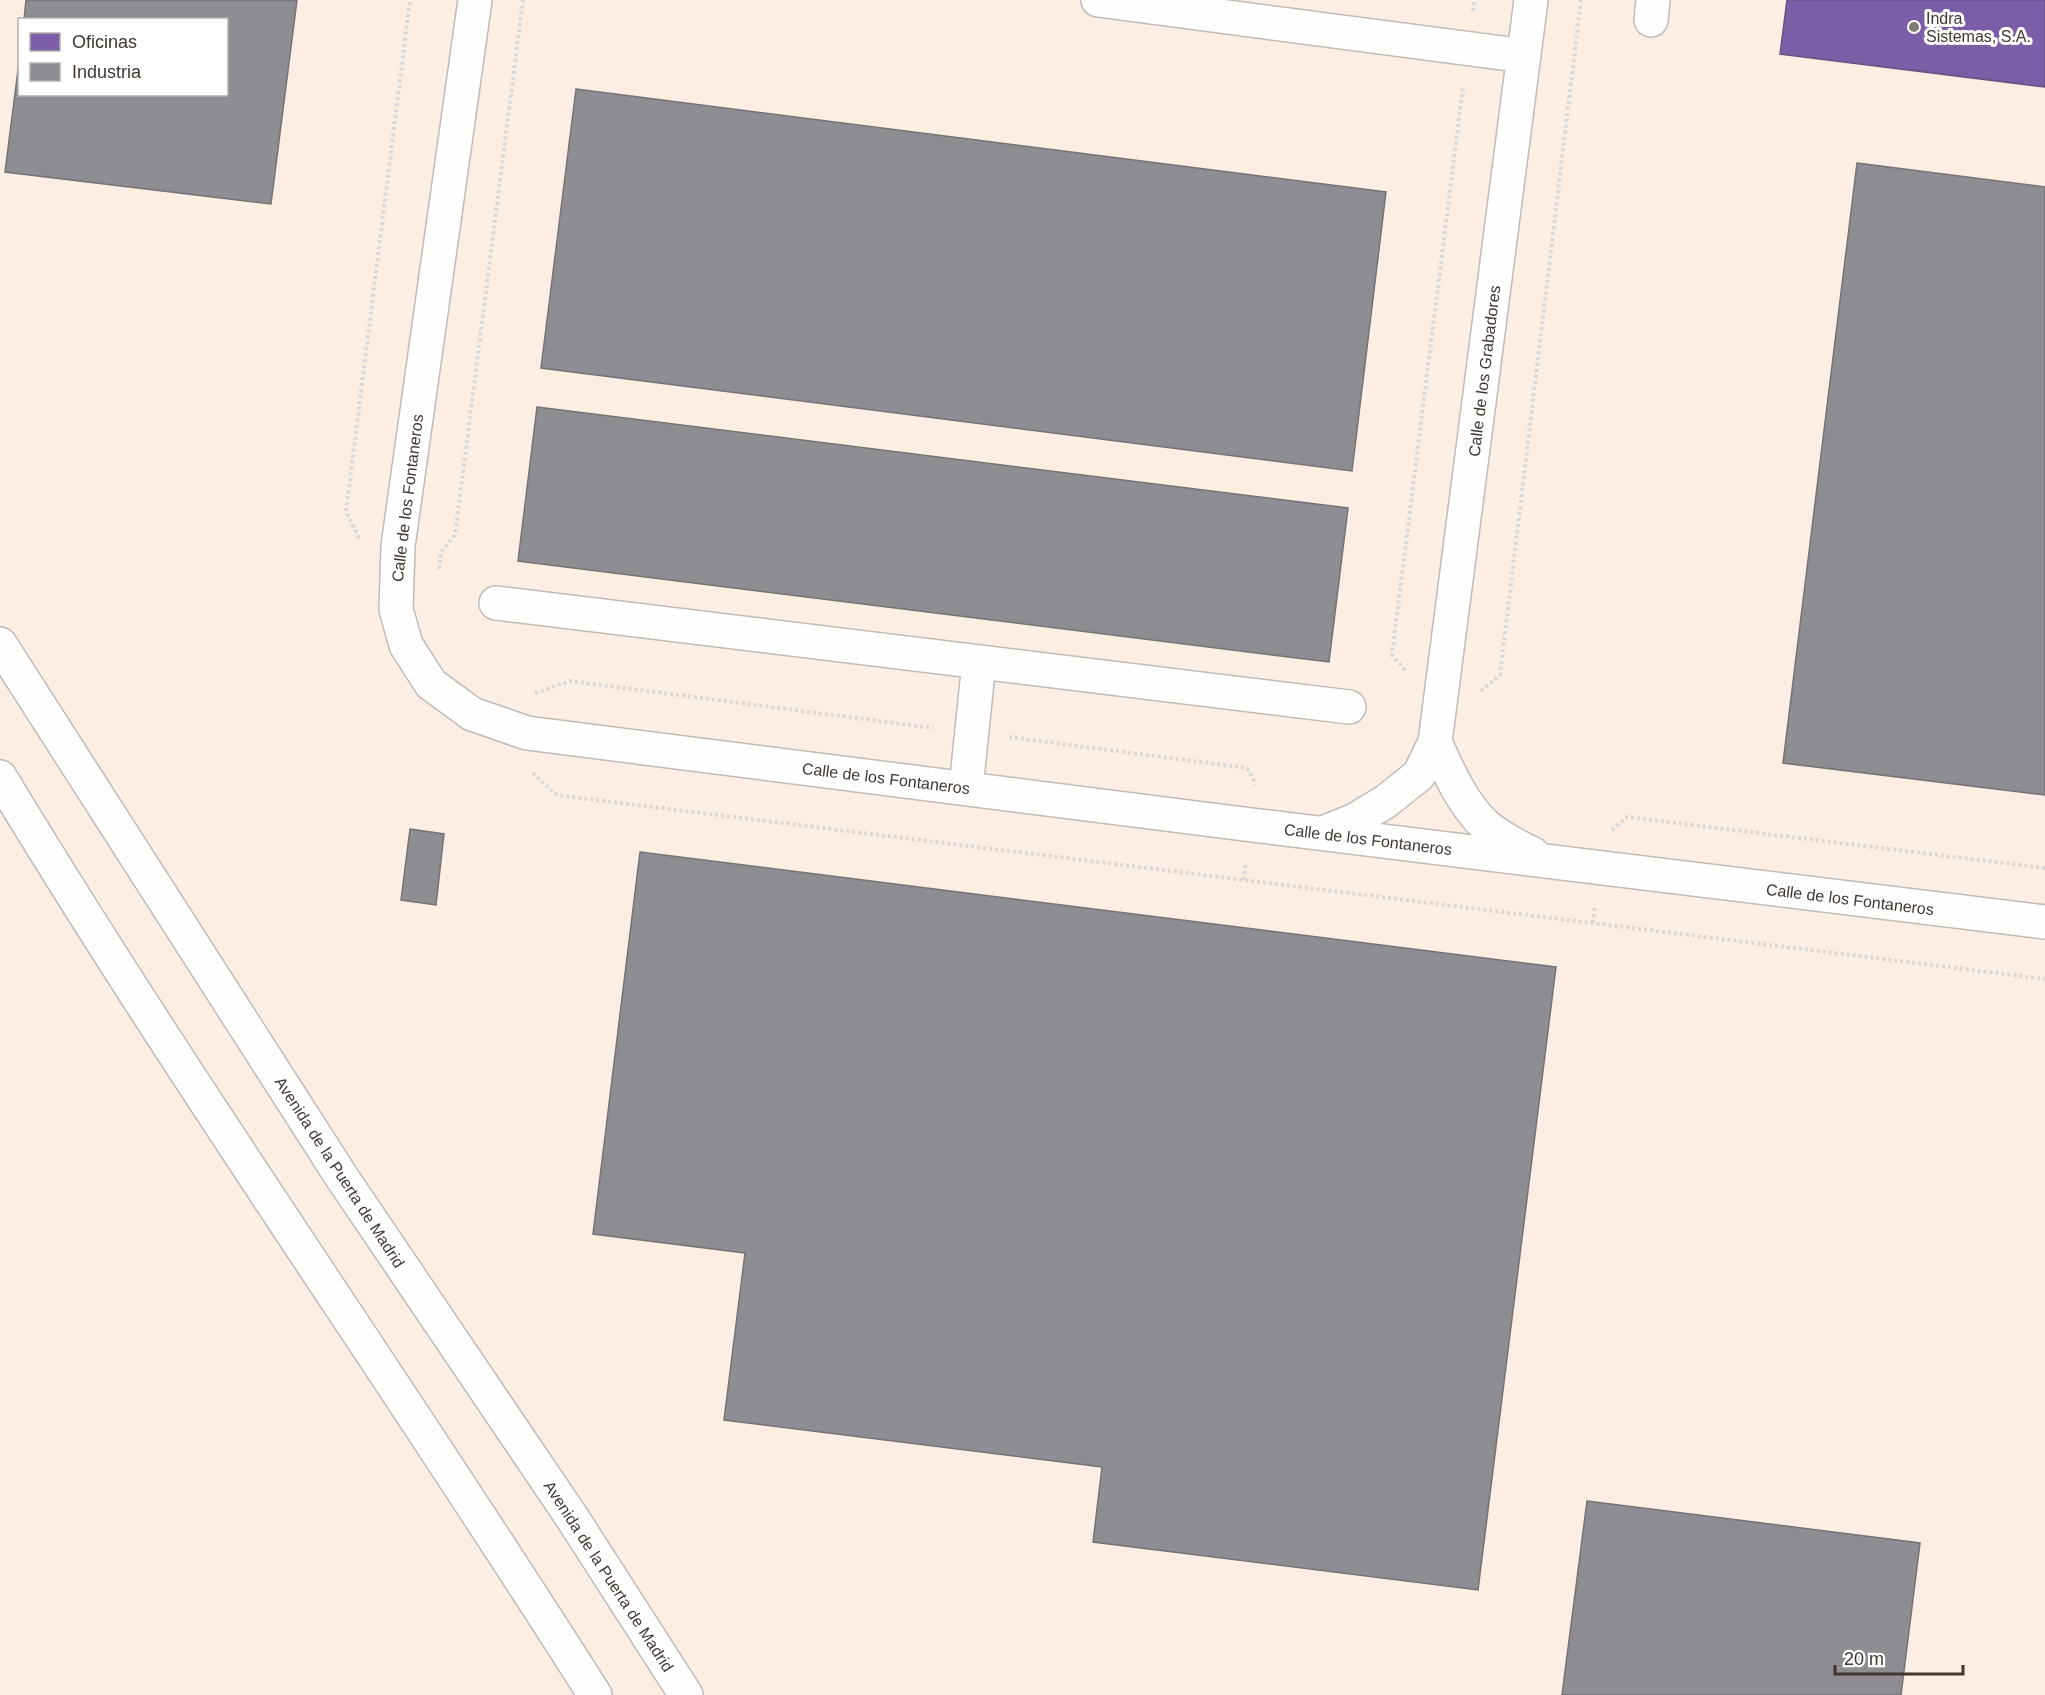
<svg xmlns="http://www.w3.org/2000/svg" width="2045" height="1695" font-family="Arial,sans-serif">
<style>
.built{fill:#fceee3;fill-rule:evenodd}
.offices{fill:#7b5ea7;stroke:#695283;stroke-width:1.5}
.industry{fill:#8d8d92;stroke:#767375;stroke-width:1.5}
.lines{fill:none;stroke-linecap:round;stroke-linejoin:round}
.minor-casing{stroke:#c0bbb7;stroke-width:36}
.path{stroke:#dbd9d8;stroke-width:4;stroke-dasharray:3 3;stroke-linecap:butt}
.minor{stroke:#fefefd;stroke-width:33}
.poi-dot{fill:#807a74;stroke:#fff;stroke-width:2}
.labels{text-anchor:middle;stroke-width:6;stroke-linejoin:round;paint-order:stroke}
.poi-label{font-size:16px;fill:#3f3730;stroke:#fff;text-anchor:start}
.street-label{font-size:16px;fill:#3f3730;stroke:#fff}
</style>
<rect width="100%" height="100%" fill="#faf5f2"/>
<path class="built" d="M0 0H2045V1695H0ZM20 20H226V94H20Z"/>
<path class="offices" d="M1787 0H2045V87L1780 54Z"/>
<path class="industry" d="M26 0H297L271 204 5 172 20 54V94H226V20H24Z
M576 89 1386 192 1352 471 541 368Z
M1857 163 2045 187V795L1783 763Z
M537 407 1348 508 1329 662 518 561Z
M410 829 444 834 436 905 401 900Z
M640 852 1556 967 1478 1590 1093 1542 1102 1467 724 1420 745 1253 593 1234Z
M1587 1501 1920 1543 1901 1695H1562Z"/>
<g class="lines">
<defs>
<path id="minor" d="M475 0 398 546 396 609 406 645 431 684 472 714 527 733 1252 825 2045 922
M1098 0 1524 56
M1651 20 1653 0
M496 603 1349 707
M0 644 341 1176 573 1519 686 1695
M1435 742C1447 769 1463 805 1485 825 1499 837 1516 846 1533 854
M0 777C189 1089 400 1387 595 1695
M966 788 979 662
M1323 833 1355 820 1385 802 1419 775 1435 742 1531 0"/>
</defs>
<use href="#minor" class="minor-casing"/>
<path class="path" d="M1473 11 1474 0
M359 538 346 512 410 0
M439 569 441 552 455 535 523 0
M1405 670 1392 655 1463 87
M1481 691 1500 675 1581 0
M535 693 570 681 933 728
M1009 737 1247 768 1256 785
M533 773 555 794 564 796 2045 979
M1612 830 1627 817 2045 868
M1244 880 1246 863
M1593 923 1595 905"/>
<use href="#minor" class="minor"/>
</g>
<circle class="poi-dot" cx="1914" cy="27" r="6"/>
<g class="labels">
<g class="poi-label">
<text x="1926" y="24">Indra<tspan x="1926" dy="18">Sistemas, S.A.</tspan></text>
</g>
<g class="street-label">
<text transform="translate(1484 371) rotate(-83)" y="6">Calle de los Grabadores</text>
<text transform="translate(407 498) rotate(-83)" y="6">Calle de los Fontaneros</text>
<text transform="translate(886 778) rotate(7)" y="6">Calle de los Fontaneros</text>
<text transform="translate(1368 839) rotate(7)" y="6">Calle de los Fontaneros</text>
<text transform="translate(1850 899) rotate(7)" y="6">Calle de los Fontaneros</text>
<text transform="translate(340 1172) rotate(57)" y="6">Avenida de la Puerta de Madrid</text>
<text transform="translate(609 1576) rotate(57)" y="6">Avenida de la Puerta de Madrid</text>
</g>
</g>
<rect x="18" y="18" width="210" height="78" fill="#ffffff" stroke="#b2afac" stroke-width="1.5"/>
<rect x="30" y="33" width="30" height="18" fill="#7b5ea7" stroke="#b2afac" stroke-width="1.5"/>
<text x="72" y="48" font-size="18" fill="#3f3730">Oficinas</text>
<rect x="30" y="63" width="30" height="18" fill="#8d8d92" stroke="#b2afac" stroke-width="1.5"/>
<text x="72" y="78" font-size="18" fill="#3f3730">Industria</text>
<path d="M1835 1665v9h128v-9" fill="none" stroke="#3f3730" stroke-width="3"/>
<text x="1844" y="1665" font-size="18" fill="#3f3730" stroke="#ffffff" stroke-width="4.5" paint-order="stroke">20 m</text>
</svg>
